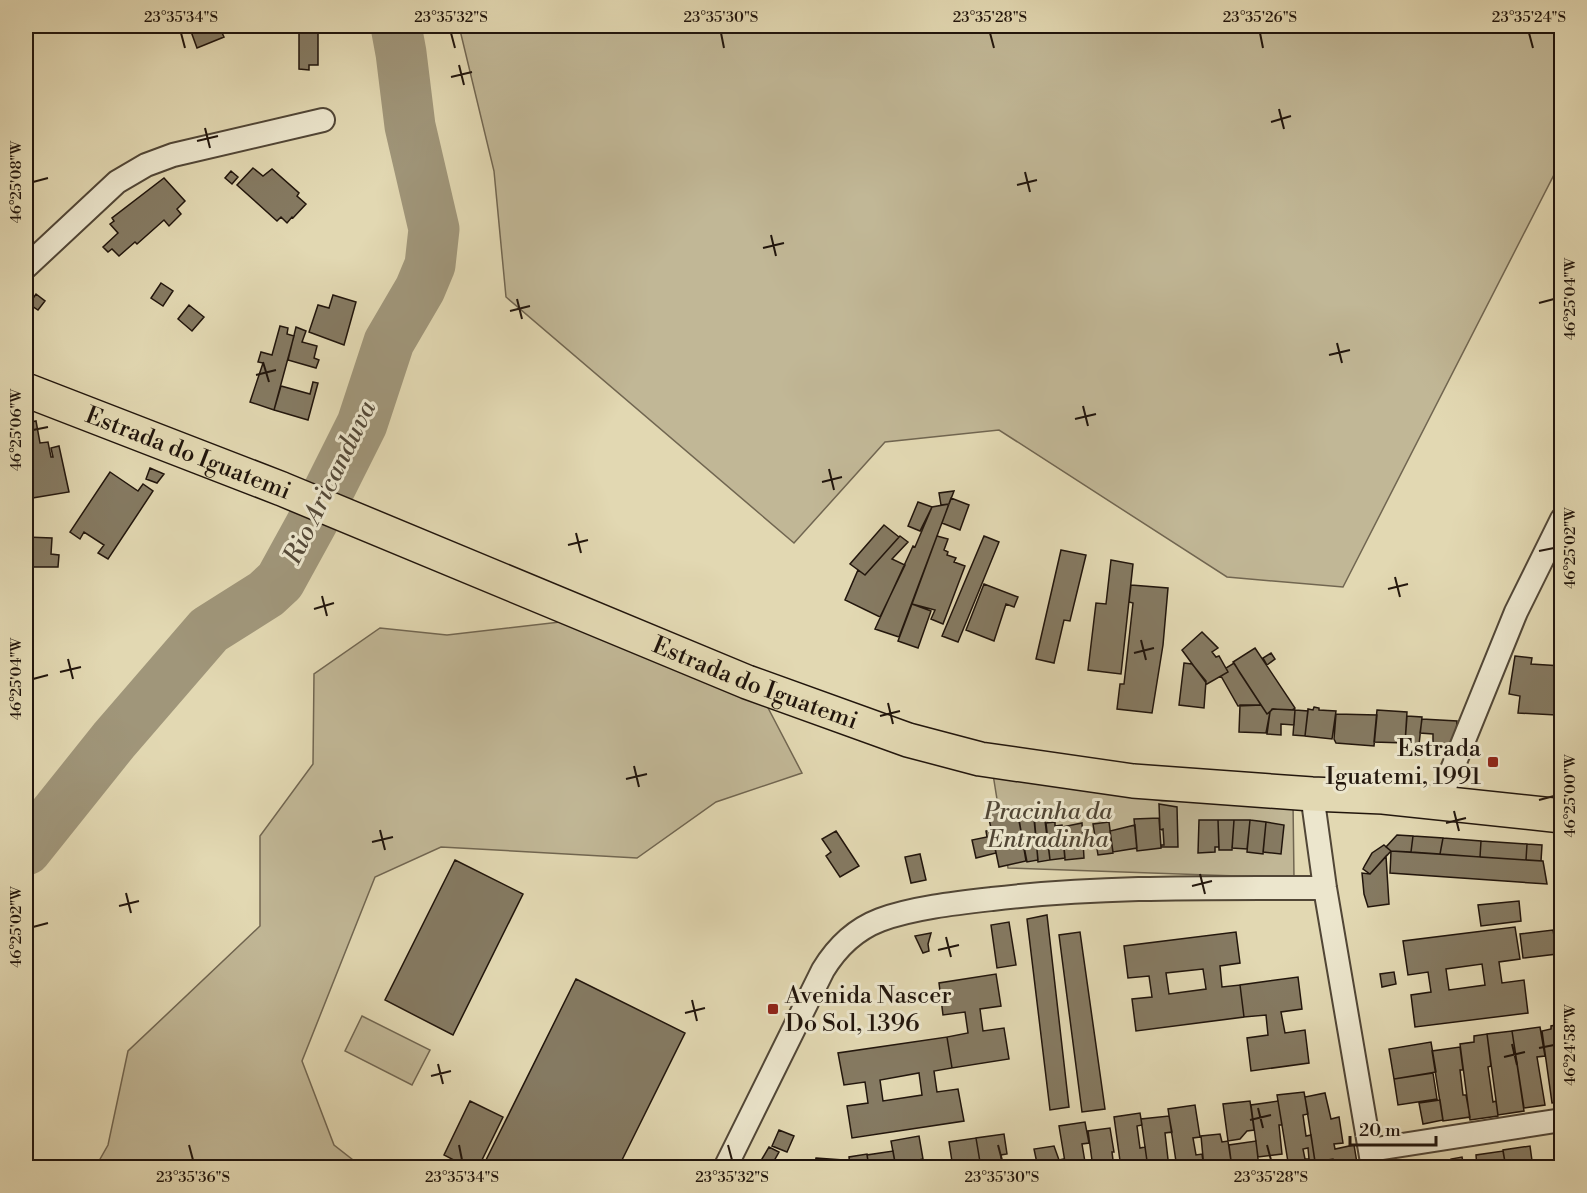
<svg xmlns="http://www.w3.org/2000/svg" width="1587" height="1193" font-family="'Libre Bodoni',serif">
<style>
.green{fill:#c1b796;stroke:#716651;stroke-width:1.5}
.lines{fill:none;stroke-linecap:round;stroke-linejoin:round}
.river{stroke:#a0967a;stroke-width:51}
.building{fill:#857a62;stroke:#21150c;stroke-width:1.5;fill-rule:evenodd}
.minor-casing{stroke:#514636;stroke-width:26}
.primary-casing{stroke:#21150c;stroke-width:36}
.minor{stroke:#ece6cd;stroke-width:22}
.primary{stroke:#e2d8b2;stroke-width:33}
.ticks{fill:none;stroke:#21150c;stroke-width:2}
.poi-dot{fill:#8f2418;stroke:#ece6cd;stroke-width:2}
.labels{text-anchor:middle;stroke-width:6;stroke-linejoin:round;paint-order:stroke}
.street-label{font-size:24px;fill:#21150c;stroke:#ece6cd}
.poi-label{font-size:24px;fill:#21150c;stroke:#ece6cd;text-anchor:end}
.park-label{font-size:24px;font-style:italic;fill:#514635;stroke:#ece6cd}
.water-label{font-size:26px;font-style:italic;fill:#544938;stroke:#ece6cd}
.neatline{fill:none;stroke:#21150c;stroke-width:2}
.ticks-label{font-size:15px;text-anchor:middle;fill:#21150c}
</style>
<rect width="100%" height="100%" fill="#e2d8b2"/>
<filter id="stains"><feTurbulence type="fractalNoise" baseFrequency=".00333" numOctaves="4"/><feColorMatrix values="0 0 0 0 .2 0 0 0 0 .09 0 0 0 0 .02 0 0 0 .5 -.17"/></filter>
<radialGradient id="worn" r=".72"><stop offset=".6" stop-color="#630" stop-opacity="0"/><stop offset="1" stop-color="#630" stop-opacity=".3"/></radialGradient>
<path class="green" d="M459 26H1561V161L1343 587 1227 577 999 430 885 442 794 543 506 297 494 171Z
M560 622 766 704 802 773 716 802 637 858 441 847 375 877 302 1061 334 1145 362 1167 95 1168 108 1145 128 1051 260 926V836L313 764 314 674 380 628 447 635Z
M992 768 1162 801 1293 803 1294 878 1008 868Z
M362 1016 430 1050 412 1085 345 1051Z"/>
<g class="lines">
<path class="river" d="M26 850 114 740 209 630 266 594 280 581 319 510 362 424 389 342 420 289 430 265 434 229 410 126 401 53 396 26"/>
</g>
<path class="building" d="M189 26H219L224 37 197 48Z
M252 26H282V31H252Z
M299 26H318V65H309V70L299 69Z
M253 168 263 176 272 169 299 193 297 196 306 204 293 218 292 217 287 223 281 217 277 221 237 185Z
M231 171 238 177 232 184 225 178Z
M164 178 185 201 177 209 181 214 169 226 164 220 137 244 135 242 119 256 112 249 108 252 103 247 118 233 110 224 114 221 112 218Z
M161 283 173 291 163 306 151 298Z
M36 294 45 301 38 310 29 304Z
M333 295 356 302 344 345 309 332 318 305 329 308Z
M189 305 204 317 192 331 178 319Z
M280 326 288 328 287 334 294 336 274 410 250 402 263 363 258 362 261 352 272 355Z
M296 327 306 331 302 342 317 346 314 358 319 360 316 368 288 360Z
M313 382 318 383 308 420 274 410 281 386 310 394Z
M36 421 40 443 48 442 51 457H53L51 448 59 446 69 492 26 499V423Z
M150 468 164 474 157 483 146 479Z
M110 472 138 491 143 484 153 491 108 559 98 553 104 545 84 532 80 539 70 532Z
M954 491 949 504 941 505 939 493Z
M951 498 969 505 960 530 942 523Z
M918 502 932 507 920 531 908 526Z
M949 504 899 637 875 629 913 546 915 547 932 507Z
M884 525 899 537 865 575 850 564Z
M900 536 908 542 892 559 905 565 880 617 845 600 858 570 865 575Z
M937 536 948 539 944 550 948 552 947 555 956 558 954 562 965 566 943 624 931 619 935 610 912 604Z
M984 536 999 542 958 642 942 636Z
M26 537 52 538 51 554 59 555 58 567H26Z
M1061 550 1086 555 1070 621 1064 620 1054 663 1036 659Z
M1111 560 1133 564 1121 674 1088 670 1096 603 1106 604Z
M984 584 1018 597 1014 607 1006 604 994 641 966 630Z
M1131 585 1168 588 1163 645 1152 713 1117 709 1120 684H1124L1133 603 1129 602Z
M912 604 931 611 918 648 898 641Z
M1202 632 1218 648 1212 652 1216 657 1219 656 1228 672 1207 684 1182 650Z
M1255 648 1295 708 1292 710 1273 709 1267 714 1233 662Z
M1271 653 1275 659 1267 665 1263 658Z
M1515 656 1532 658 1531 664 1562 666V701L1557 702 1556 715 1518 713 1520 696 1509 694Z
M1184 663 1192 664 1206 681 1204 708 1179 705Z
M1234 663 1240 673 1261 705 1238 706 1221 676 1228 672 1226 668Z
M1240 705H1261L1267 714 1270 712 1266 733 1239 732Z
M1314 707 1319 708V710L1336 711 1332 739 1305 736 1308 709 1313 710Z
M1272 709 1295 710 1294 725 1281 724V735L1267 734 1270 712Z
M1295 710 1308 711 1305 736 1293 735Z
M1377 710 1407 712 1405 743 1374 742Z
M1336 714 1377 715 1374 746 1336 743 1334 739Z
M1407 716 1422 717 1419 745 1405 743Z
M1422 719 1457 721 1455 748 1433 747V734L1420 733Z
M1159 804 1177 807 1178 847H1161V845H1164L1163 829 1160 830Z
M1017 807 1026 861 999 867 988 814 999 812 1000 814 1010 812 1009 808Z
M1033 809 1038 860 1027 862 1017 811Z
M1044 813 1050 860 1038 862 1034 814Z
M1159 818 1161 848 1137 851 1134 819Z
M1199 820H1218L1219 847H1215V852L1198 853Z
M1218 820H1234L1232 850H1219Z
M1234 820H1250L1247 849 1232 848Z
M1250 820 1266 822 1263 854 1247 852Z
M1055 822V826L1062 825 1065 858 1050 860 1046 823Z
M1109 822 1113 853 1098 855 1093 824Z
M1266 822 1284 825 1281 854 1263 852Z
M1082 823 1084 858 1065 860 1062 827Z
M1135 825 1137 848 1113 852 1110 831Z
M991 830 996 853 976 858 972 840 987 837 986 831Z
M836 831 859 866 840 877 826 856 831 852 822 839Z
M1397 835 1413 836 1411 852 1391 851 1386 847Z
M1413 836 1443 838 1440 854 1411 852Z
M1443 838 1481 841 1480 857 1440 854Z
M1481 841 1527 844 1526 860 1480 857Z
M1527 844 1542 845 1541 861 1526 860Z
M1384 845 1391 851 1370 874 1363 869 1365 865 1372 853Z
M1391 851 1543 861 1547 884 1390 873Z
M1562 851V870H1561L1560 862H1557L1556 852Z
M920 854 926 880 911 883 905 857Z
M1386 856 1389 904 1368 907 1364 894 1362 873 1370 874Z
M455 860 523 894 453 1035 385 1000Z
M1557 870H1562V892Z
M1519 901 1521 921 1481 926 1478 905Z
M1047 915 1069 1107 1050 1110 1027 919Z
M1009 922 1016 965 997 968 991 925Z
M1515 927 1520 959 1499 962 1502 983 1524 980 1528 1013 1415 1027 1411 995 1431 992 1428 972 1408 975 1403 941ZM1482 964 1485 985 1449 990 1446 969Z
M1553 930 1557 954 1523 958 1520 934Z
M1080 932 1105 1109 1082 1112 1059 935Z
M1236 932 1240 963 1220 966 1222 987 1240 985 1244 1017 1136 1031 1132 999 1152 997 1149 976 1128 978 1124 946ZM1203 969 1206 989 1169 994 1166 973Z
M931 933 928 944 929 951 923 953 915 936Z
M1394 972 1396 984 1382 987 1380 974Z
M996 974 1001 1006 980 1009 983 1031 1004 1028 1009 1059 952 1068 947 1037 968 1033 965 1012 943 1015 939 983Z
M1298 977 1302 1009 1281 1012 1285 1033 1305 1030 1309 1063 1251 1071 1247 1038 1268 1035 1266 1015 1244 1017 1240 985Z
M576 979 685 1033 618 1168H482Z
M1562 1024V1102L1552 1103 1542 1031 1551 1029V1026Z
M1540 1027 1545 1056 1537 1057 1545 1105 1524 1108 1512 1031Z
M1512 1031 1524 1111 1498 1115 1487 1034Z
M1487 1034 1491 1066 1488 1067 1493 1102 1496 1101 1498 1116 1470 1120 1460 1044 1474 1042V1036Z
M947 1037 952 1068 934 1071 937 1092 958 1089 964 1121 852 1138 847 1106 868 1103 865 1082 844 1085 838 1053ZM919 1073 922 1095 883 1101 880 1080Z
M1431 1042 1436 1072 1394 1079 1389 1049Z
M1460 1047 1463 1070H1460L1463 1095H1466L1470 1117 1443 1121 1432 1051Z
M1433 1073 1437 1099 1398 1105 1394 1079Z
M1304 1092 1308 1114 1303 1115 1306 1136 1311 1135 1316 1168H1289L1277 1095ZM1308 1148 1309 1159H1305L1303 1149Z
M1325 1093 1331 1119 1339 1117 1343 1143 1334 1144 1335 1149 1354 1145 1357 1163 1335 1166 1333 1159 1315 1162 1305 1097Z
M1440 1100 1443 1120 1423 1124 1419 1103Z
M470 1101 503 1117 478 1168H469L444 1155Z
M1250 1101 1254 1130 1247 1131 1240 1139 1228 1141 1223 1104Z
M1278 1101 1282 1125H1279L1282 1154 1258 1157 1251 1105Z
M1195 1105 1200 1137 1193 1138 1196 1155 1202 1154 1204 1168H1177L1168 1109Z
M1140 1113 1142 1125 1137 1126 1140 1148 1145 1147 1148 1168H1121L1114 1117Z
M1169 1116 1172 1132 1165 1133 1169 1168H1148L1141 1119Z
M1085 1122 1089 1143 1082 1144 1086 1168H1066L1059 1126Z
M1110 1128 1114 1152H1112L1114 1168H1093L1088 1131Z
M779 1130 794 1136 787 1152 772 1146Z
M1004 1134 1007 1154 1001 1155 1002 1168H981L976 1138Z
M1220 1134 1222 1142 1228 1141 1232 1168H1204L1201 1136Z
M919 1136 923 1159 918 1160 919 1168H896L891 1141Z
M976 1138 981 1168H953L949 1142Z
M1256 1141 1259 1168H1232L1229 1145Z
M1559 1141H1562V1164L1558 1143Z
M1054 1146 1059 1160 1064 1159 1065 1168H1038L1034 1149Z
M1530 1146 1533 1168H1506L1503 1150Z
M769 1147 779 1152 770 1168H766L759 1164Z
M893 1151 896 1168H869L867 1155Z
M1503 1151 1506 1168H1477L1476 1155Z
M867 1154 869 1168H850L849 1157Z
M1462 1157 1464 1168H1452L1451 1159Z
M816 1158 843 1160 842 1168H814Z
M1029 1163V1168H1010V1165Z"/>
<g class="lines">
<defs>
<path id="minor" d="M26 267 117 182 146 165 173 155 323 120
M1312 794 1325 888 1373 1168
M1438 804 1516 612 1562 519
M1370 1150 1562 1120
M725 1168 823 970C837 947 854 930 880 920 912 908 957 903 992 899 1102 886 1214 888 1325 888"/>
<g id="primary">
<path id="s1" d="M26 390 282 489 747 682 908 740 980 759 1133 781 1312 794 1383 797 1562 816"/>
</g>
</defs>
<use href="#minor" class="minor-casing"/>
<use href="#primary" class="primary-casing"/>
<use href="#minor" class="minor"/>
<use href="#primary" class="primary"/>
</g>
<path class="ticks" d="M181 33 185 48M451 33 455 48M721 33 724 48M990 33 994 48M1260 33 1263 48M1529 33 1533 48M459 65 464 85M451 77 472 72M1279 109 1284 129M1271 122 1291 116M205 128 210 148M197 141 218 136M1025 172 1030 192M33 182 48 178M1017 185 1037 180M771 235 776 256M763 248 784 243M517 299 522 319M1539 303 1554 299M510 311 530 306M1337 343 1342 363M1329 355 1350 350M263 362 269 382M256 375 276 370M1083 406 1088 426M1075 419 1096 414M33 430 48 427M829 469 834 490M822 482 842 477M576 533 581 553M568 545 588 540M1539 551 1554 548M1395 577 1400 597M1388 589 1408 584M322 596 327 616M314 609 334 603M1141 640 1146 660M1134 653 1154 648M68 659 73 679M60 672 81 667M33 679 48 675M888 703 893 724M880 716 900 711M634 766 639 787M626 779 647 774M1539 800 1554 796M1454 811 1459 831M1446 823 1466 818M380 830 385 850M372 842 393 837M1200 874 1205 894M1192 886 1212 881M126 893 131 913M119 906 139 901M33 927 48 923M946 937 951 957M938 950 959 945M692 1000 697 1021M685 1013 705 1008M1512 1044 1517 1065M1539 1048 1554 1045M1504 1057 1525 1052M438 1064 443 1084M431 1076 451 1071M1258 1108 1263 1128M1250 1120 1271 1115M189 1145 193 1160M459 1145 462 1160M728 1145 732 1160M998 1145 1002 1160M1267 1145 1271 1160"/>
<g class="poi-dot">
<rect x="1487" y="756" width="12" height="12" rx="3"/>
<rect x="767" y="1003" width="12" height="12" rx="3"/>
</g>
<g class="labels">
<g class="street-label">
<text dy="8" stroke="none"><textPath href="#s1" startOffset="174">Estrada do Iguatemi</textPath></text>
<text dy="8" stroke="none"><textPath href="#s1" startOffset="786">Estrada do Iguatemi</textPath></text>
</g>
<g class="poi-label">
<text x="1481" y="756">Estrada<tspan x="1481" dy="28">Iguatemi, 1991</tspan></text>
<text x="785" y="1003" text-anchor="start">Avenida Nascer<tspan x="785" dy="28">Do Sol, 1396</tspan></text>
</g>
<g class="park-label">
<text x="1048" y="819">Pracinha da<tspan x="1048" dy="28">Entradinha</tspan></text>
</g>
<g class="water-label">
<text transform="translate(329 482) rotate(-64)" y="9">Rio Aricanduva</text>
</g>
</g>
<rect width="1587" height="1193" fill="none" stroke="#e2d8b2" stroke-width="66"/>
<path d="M1350 1136v9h86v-9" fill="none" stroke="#21150c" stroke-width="3"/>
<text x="1359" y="1136" font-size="18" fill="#21150c" stroke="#ece6cd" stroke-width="4.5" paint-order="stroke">20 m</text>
<rect x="33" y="33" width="1521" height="1127" class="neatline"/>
<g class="ticks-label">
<text x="181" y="22">23°35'34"S</text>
<text x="451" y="22">23°35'32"S</text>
<text x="721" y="22">23°35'30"S</text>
<text x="990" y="22">23°35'28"S</text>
<text x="1260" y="22">23°35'26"S</text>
<text x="1529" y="22">23°35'24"S</text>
<text transform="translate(16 182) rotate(-90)" y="5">46°25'08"W</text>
<text transform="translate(1570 299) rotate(-90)" y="5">46°25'04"W</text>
<text transform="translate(16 430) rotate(-90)" y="5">46°25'06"W</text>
<text transform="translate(1570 548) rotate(-90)" y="5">46°25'02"W</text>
<text transform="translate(16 679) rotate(-90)" y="5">46°25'04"W</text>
<text transform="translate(1570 796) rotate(-90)" y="5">46°25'00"W</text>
<text transform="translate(16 927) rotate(-90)" y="5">46°25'02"W</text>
<text transform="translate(1570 1045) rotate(-90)" y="5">46°24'58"W</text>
<text x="193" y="1182">23°35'36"S</text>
<text x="462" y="1182">23°35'34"S</text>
<text x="732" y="1182">23°35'32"S</text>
<text x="1002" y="1182">23°35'30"S</text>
<text x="1271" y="1182">23°35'28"S</text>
</g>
<rect width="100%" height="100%" filter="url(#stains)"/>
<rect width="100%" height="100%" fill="url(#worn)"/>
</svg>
